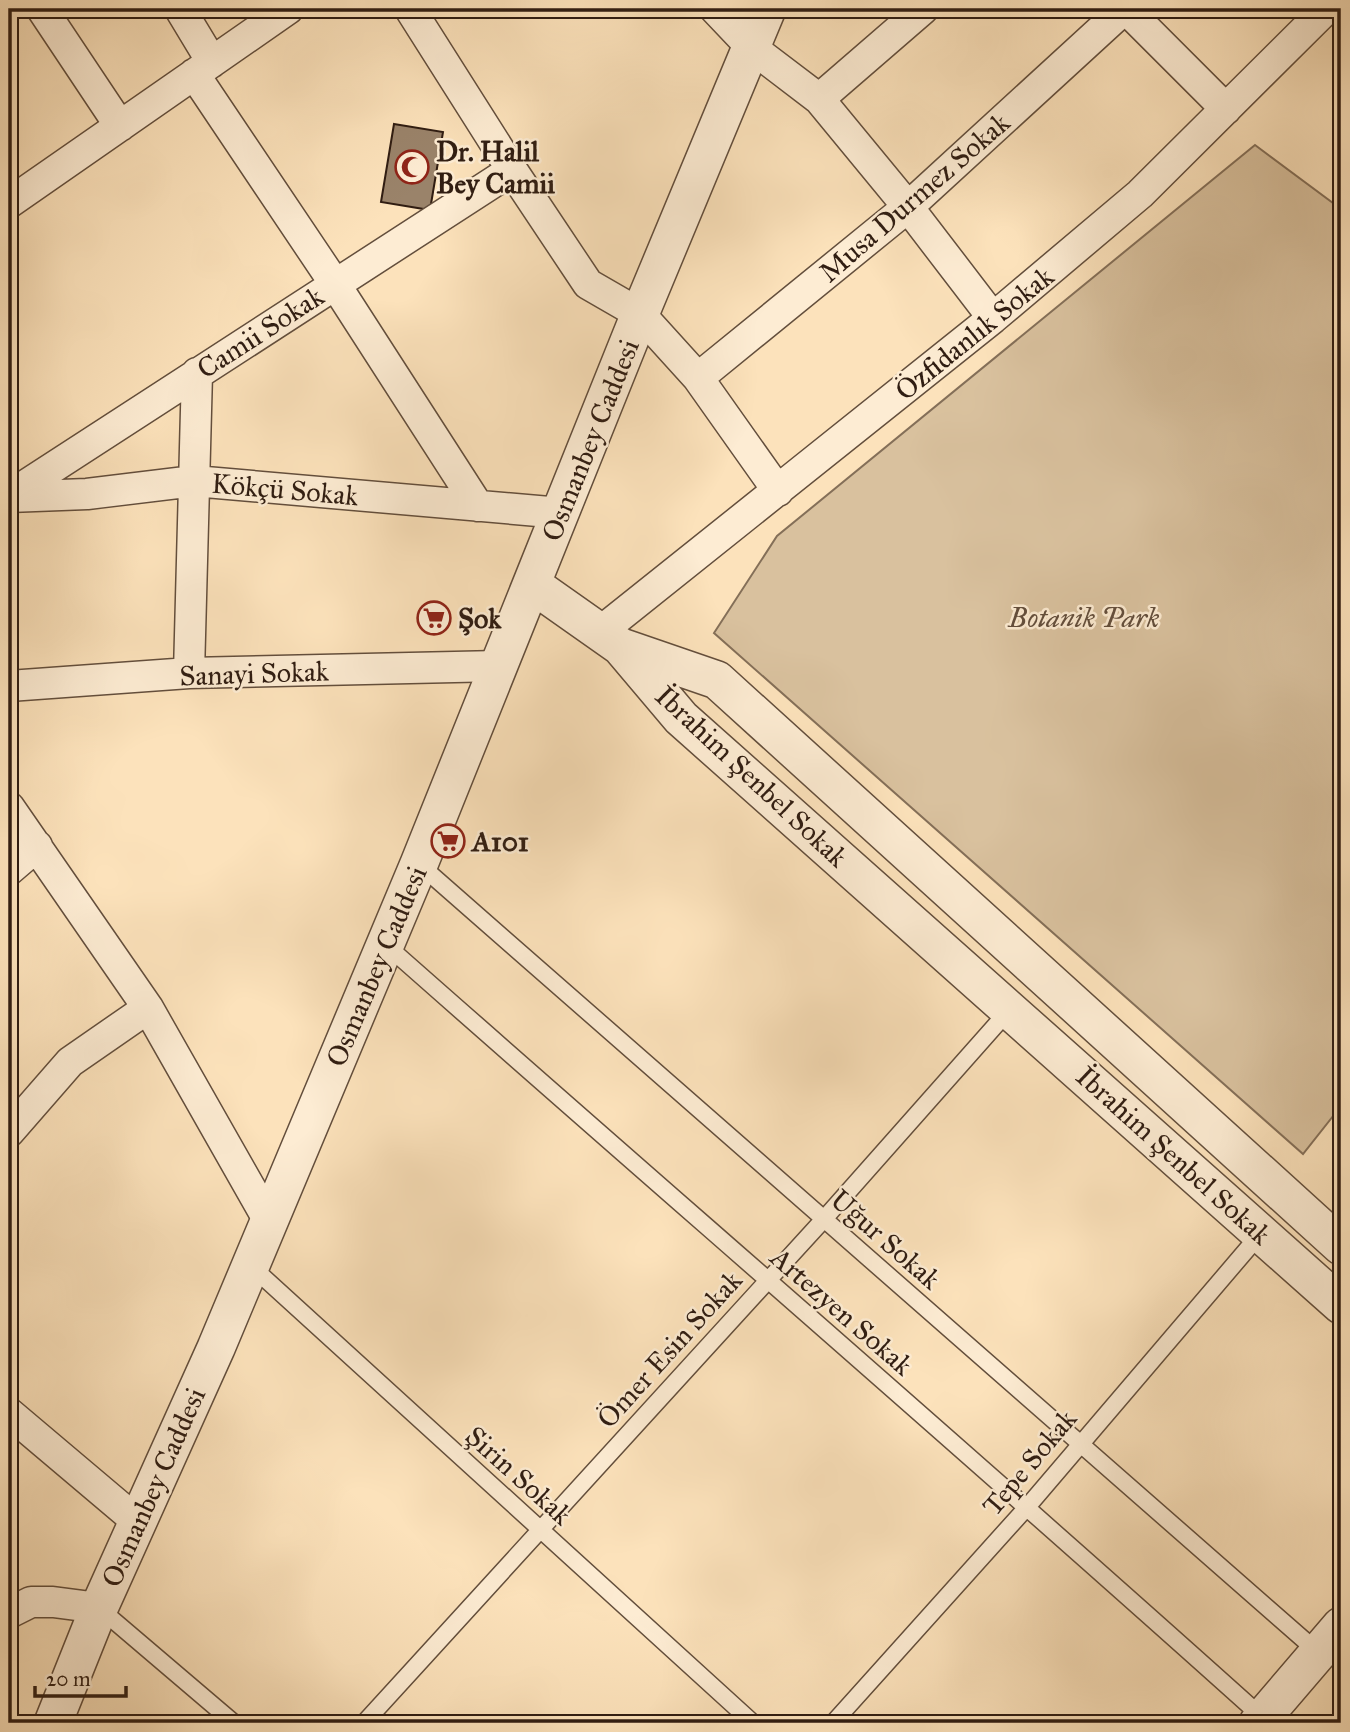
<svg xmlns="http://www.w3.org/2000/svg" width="1350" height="1732" font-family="'IM FELL Great Primer',serif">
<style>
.green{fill:#d9c19e;stroke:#846f58;stroke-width:2}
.building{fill:#9a836a;stroke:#301d12;stroke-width:2}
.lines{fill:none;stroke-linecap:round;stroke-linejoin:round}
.service-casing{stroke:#634e3c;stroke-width:19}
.minor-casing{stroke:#634e3c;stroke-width:33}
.tertiary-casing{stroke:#634e3c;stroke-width:40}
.service{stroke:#fdecd3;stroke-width:16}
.minor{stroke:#fdecd3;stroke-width:30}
.tertiary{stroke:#fdecd3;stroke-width:37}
.labels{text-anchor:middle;stroke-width:5;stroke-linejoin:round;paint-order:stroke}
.poi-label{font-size:28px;font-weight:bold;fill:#301d12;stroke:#fdecd3;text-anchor:start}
.street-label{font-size:28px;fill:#301d12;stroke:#fdecd3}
.park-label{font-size:28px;font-style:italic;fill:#634e3c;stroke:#fdecd3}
</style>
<rect width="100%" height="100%" fill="#fce2bb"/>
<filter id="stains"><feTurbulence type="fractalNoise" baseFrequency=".00286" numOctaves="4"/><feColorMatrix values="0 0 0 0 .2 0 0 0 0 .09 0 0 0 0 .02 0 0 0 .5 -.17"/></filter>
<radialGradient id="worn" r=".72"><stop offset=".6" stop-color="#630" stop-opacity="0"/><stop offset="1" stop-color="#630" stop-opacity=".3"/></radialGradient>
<path class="green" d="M1255 145 1341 209V1106L1303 1154 714 633 777 536Z"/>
<path class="building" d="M394 124 443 132 430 210 381 202Z"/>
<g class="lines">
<defs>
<path id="service" d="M419 864 1319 1653
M385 944C677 1202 973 1457 1263 1718
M250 1265 753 1723
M99 1608 234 1723
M364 1723 824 1219 1010 1009
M833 1723 1028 1506 1261 1233"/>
<path id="minor" d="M42 9 120 126
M180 9 212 62
M410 9 512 170 588 284 640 314 698 378 778 491
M715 9 752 48 819 99 908 207 993 318
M1126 9 1226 109
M194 74 335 284 478 506
M819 99 923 9
M9 203 288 9
M698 378 908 207 1124 9
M9 496 512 170
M9 497 87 494 194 481 561 513
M600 632 993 318 1140 194 1326 9
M189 673 197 373
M9 686 189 673 499 666
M9 807 148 1008 269 1221
M9 870 37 846
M9 1132 70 1062 148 1008
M9 1413 138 1522
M9 1613 31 1602H53L99 1608"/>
<path id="tertiary" d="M533 585 621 647 681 718 1341 1305
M621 647 717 680 1341 1246
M53 1723 99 1608 216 1348 419 864 640 314 767 9
M1258 1723 1341 1626"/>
</defs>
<use href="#service" class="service-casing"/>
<use href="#minor" class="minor-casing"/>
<use href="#tertiary" class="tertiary-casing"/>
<use href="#service" class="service"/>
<use href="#minor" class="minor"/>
<use href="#tertiary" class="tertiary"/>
</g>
<defs>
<symbol id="mosque-ring" viewBox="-11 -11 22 22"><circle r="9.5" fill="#fdecd3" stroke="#8f2418" stroke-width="1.5"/><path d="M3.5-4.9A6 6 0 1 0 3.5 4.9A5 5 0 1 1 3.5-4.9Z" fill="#8f2418"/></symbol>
<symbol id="supermarket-ring" viewBox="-11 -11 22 22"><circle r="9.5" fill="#fdecd3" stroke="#8f2418" stroke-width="1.5"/><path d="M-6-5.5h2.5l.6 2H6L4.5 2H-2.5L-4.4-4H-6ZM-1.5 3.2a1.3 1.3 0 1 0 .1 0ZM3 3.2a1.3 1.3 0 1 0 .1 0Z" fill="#8f2418"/></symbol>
</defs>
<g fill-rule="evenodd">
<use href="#mosque-ring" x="393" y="148" width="38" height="38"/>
<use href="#supermarket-ring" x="415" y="599" width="38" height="38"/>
<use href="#supermarket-ring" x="429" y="822" width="38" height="38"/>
</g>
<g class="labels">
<g class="poi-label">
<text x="436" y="161">Dr. Halil<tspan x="436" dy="32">Bey Camii</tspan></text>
<text x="458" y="628">Şok</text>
<text x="472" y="851">A101</text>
</g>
<g class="street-label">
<text transform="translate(914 197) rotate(-41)" y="10">Musa Durmez Sokak</text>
<text transform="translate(260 332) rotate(-33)" y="10">Camii Sokak</text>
<text transform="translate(974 333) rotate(-39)" y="10">Özfidanlık Sokak</text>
<text transform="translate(590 440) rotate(-68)" y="10">Osmanbey Caddesi</text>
<text transform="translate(285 489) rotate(5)" y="10">Kökçü Sokak</text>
<text transform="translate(254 673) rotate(-2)" y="10">Sanayi Sokak</text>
<text transform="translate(752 776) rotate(43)" y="10">İbrahim Şenbel Sokak</text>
<text transform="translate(376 966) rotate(-67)" y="10">Osmanbey Caddesi</text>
<text transform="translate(1174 1155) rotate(42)" y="10">İbrahim Şenbel Sokak</text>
<text transform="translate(886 1239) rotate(41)" y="10">Uğur Sokak</text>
<text transform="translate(842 1311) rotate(41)" y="10">Artezyen Sokak</text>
<text transform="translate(669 1349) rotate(-48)" y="10">Ömer Esin Sokak</text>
<text transform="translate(1029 1462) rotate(-50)" y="10">Tepe Sokak</text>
<text transform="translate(519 1475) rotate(42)" y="10">Şirin Sokak</text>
<text transform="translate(153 1487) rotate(-66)" y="10">Osmanbey Caddesi</text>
</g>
<g class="park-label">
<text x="1084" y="627">Botanik Park</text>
</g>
</g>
<rect width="1350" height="1732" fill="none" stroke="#fce2bb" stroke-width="35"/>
<rect x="10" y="10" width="1329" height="1711" fill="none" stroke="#301d12" stroke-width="3.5"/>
<rect x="18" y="18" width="1315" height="1697" fill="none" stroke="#301d12" stroke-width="2"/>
<path d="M35 1686v10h91v-10" fill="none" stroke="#301d12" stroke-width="3.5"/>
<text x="46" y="1686" font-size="21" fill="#301d12" stroke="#fdecd3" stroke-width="5" paint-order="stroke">20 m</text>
<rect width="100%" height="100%" filter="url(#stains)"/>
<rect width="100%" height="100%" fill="url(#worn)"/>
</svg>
